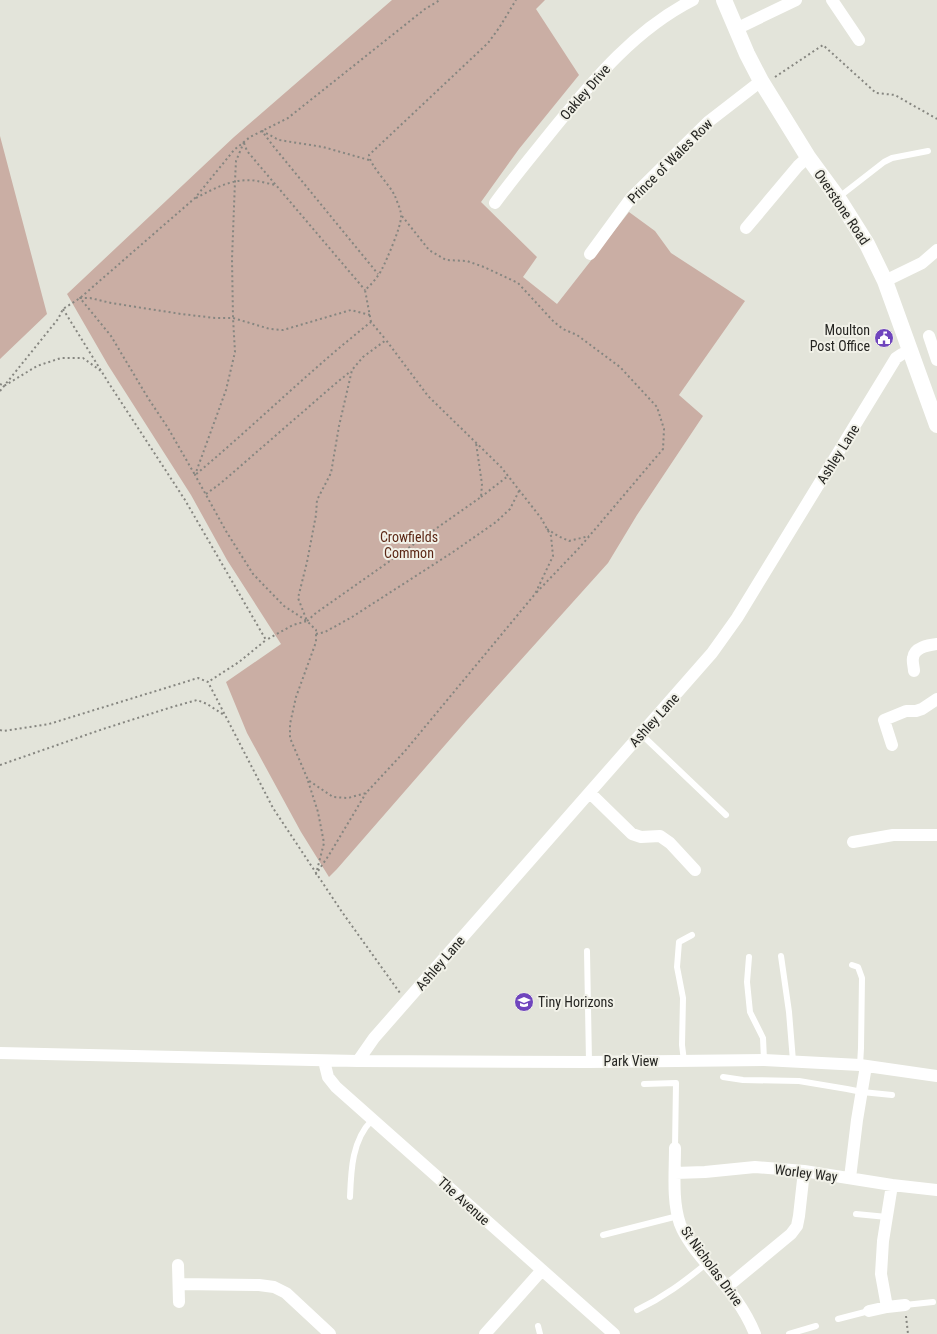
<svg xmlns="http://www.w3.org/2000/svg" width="937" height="1334" font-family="'Roboto Condensed',sans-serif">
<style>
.green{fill:#caaea4}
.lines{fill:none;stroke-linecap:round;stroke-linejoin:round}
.path{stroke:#868680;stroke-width:2;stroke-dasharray:2 3;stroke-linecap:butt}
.service{stroke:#fff;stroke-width:6}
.minor{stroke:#fff;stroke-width:12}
.tertiary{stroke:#fff;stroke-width:16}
.labels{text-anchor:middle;stroke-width:4;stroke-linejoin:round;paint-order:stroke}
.street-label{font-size:14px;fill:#252522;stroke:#f1f1e8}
.poi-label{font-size:14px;fill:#252522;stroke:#f1f1e8;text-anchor:end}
.park-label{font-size:14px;fill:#5b2715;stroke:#f1f1e8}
</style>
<rect width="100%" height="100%" fill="#e3e4da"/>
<path class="green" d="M392 0H545L536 9 579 75 519 149 481 202 537 257 523 277 557 304 629 212 655 231 671 253 745 301 679 395 703 416 637 515 608 563 466 721 337 869 329 877 301 832 247 733 226 682 281 644 227 560 191 495 108 365 67 294 234 137Z
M0 136 47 314 0 359Z"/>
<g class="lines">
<path class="path" d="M775 77 823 45 876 93 895 95 937 119
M244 142 236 161 235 181 232 259 233 318 235 352 226 390 195 475 226 531 253 574 284 606 307 621 298 598 307 562 316 515 317 500 331 473 339 426 352 370 363 357 386 340 428 396 501 467 541 518 551 536 553 556 535 594 405 751 366 793 348 798 333 797 308 780 290 738V724L296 697 316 642V630L307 621 293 625 266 640
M244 143 247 151 365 290
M369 160 323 147 279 140 262 131 274 147 378 274
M196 198C215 188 235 177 257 181 263 182 270 184 276 185
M402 216 429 250 446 260 467 261 484 267 518 283 554 322 563 329 577 335 620 367 657 407 664 429 663 449 580 547 536 593
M63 309 108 382 185 500 266 640 239 662 208 682
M370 315 351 310 283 330 270 329 233 318H215L181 314 111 303 90 298H80L111 336 148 398 168 428 195 475C255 425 310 370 371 322L386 340
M371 322 365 290C371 285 378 277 382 269 387 259 401 227 401 217 402 212 397 202 395 196 390 185 370 166 369 155L488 43 499 28 516 0
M0 384 4 386 37 366 61 358H83L101 371
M0 391 58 319 63 309 80 298 195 198 234 150 250 137 288 118 425 9 440 0
M206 494 221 483 335 384 351 371
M481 497 508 476
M547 529 558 536 569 541 589 536
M307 621 316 613 481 497 482 484 476 443
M316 634 325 632 352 617 453 552 496 522 510 509 519 491
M0 730 3 731 49 724 198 678 208 682 273 808 342 912 400 993
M0 765 103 729 172 707 197 700 207 704 224 715
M308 781 318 812 324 843 316 874 329 855 366 793
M906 1316 908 1334"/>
<path class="service" d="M839 197 884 162 892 158 928 151
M641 734 726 815
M587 951 589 1062
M781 956 789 1012 793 1061
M749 957 747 982 750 1012 763 1038 764 1060
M852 965 858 967 862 978 861 1048 860 1065
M684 1061 682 1045 683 998 677 967 679 942 692 935
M723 1077 743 1080 799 1081 847 1089 862 1092 892 1095
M644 1084 676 1083 675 1148
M350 1197C351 1170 352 1140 372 1120
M856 1214 887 1217
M603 1235 678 1216
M905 1305 933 1302
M637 1310C664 1297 684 1282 707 1263
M838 1319 869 1311
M538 1326 540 1334
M789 1334 816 1326"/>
<path class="minor" d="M832 0 859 40
M736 29 796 0
M495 203C514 177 535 152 555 127 595 78 636 29 693 0
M746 228 798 166 808 157
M590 254 631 198 708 122 761 81
M885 281 922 263 937 250
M929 336 937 360
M914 671C914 667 912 662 913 658 914 647 929 645 937 644
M892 745 884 720 906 711H916L922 709 937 699
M590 793 632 834 641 837 660 836 670 843 695 870
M853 842 893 835H937
M0 1053 358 1061 589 1062 764 1060 860 1065 937 1076
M324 1061 328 1077 336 1087 614 1334
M358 1061 374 1038 712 653 737 618 896 358 902 354 910 350
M675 1148C675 1173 672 1200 680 1224 686 1240 700 1256 711 1269 729 1289 745 1309 755 1334
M675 1173 705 1172 755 1167 804 1171 892 1185 937 1190
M850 1178 857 1120 866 1066
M892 1185 883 1241 881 1274 887 1307 905 1305
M178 1265 179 1302
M179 1284 259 1285 274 1287 286 1293 330 1334
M727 1287 791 1234 797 1226 799 1216 804 1171
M869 1311 887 1307
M485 1334 542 1270"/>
<path class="tertiary" d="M724 0 747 54 761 81 808 157 838 198 867 244 885 281 937 425"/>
</g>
<defs>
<symbol id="civic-disc" viewBox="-11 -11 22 22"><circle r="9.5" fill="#6f45bd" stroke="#f1f1e8"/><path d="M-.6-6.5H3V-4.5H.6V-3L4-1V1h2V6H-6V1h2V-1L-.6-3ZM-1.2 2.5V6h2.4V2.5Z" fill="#fff"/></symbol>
<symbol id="school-disc" viewBox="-11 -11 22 22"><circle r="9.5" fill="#6f45bd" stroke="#f1f1e8"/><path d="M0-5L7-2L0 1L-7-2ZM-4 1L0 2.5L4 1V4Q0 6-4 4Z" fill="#fff"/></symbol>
</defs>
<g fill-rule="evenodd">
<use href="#civic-disc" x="873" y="327" width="22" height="22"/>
<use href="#school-disc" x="513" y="991" width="22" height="22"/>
</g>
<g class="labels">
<g class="street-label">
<text transform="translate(585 92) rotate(-49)" y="5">Oakley Drive</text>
<text transform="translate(670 161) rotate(-45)" y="5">Prince of Wales Row</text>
<text transform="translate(842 207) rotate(56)" y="5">Overstone Road</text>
<text transform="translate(838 454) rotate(-58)" y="5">Ashley Lane</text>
<text transform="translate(654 720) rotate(-48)" y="5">Ashley Lane</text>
<text transform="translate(440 963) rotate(-49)" y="5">Ashley Lane</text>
<text x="631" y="1066">Park View</text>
<text transform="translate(806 1173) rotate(7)" y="5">Worley Way</text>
<text transform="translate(464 1201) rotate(42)" y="5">The Avenue</text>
<text transform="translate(712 1266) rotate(54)" y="5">St Nicholas Drive</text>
</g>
<g class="poi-label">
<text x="870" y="335">Moulton<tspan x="870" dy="16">Post Office</tspan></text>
<text x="538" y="1007" text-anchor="start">Tiny Horizons</text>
</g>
<g class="park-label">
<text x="409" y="542">Crowfields<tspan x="409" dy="16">Common</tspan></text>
</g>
</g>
</svg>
